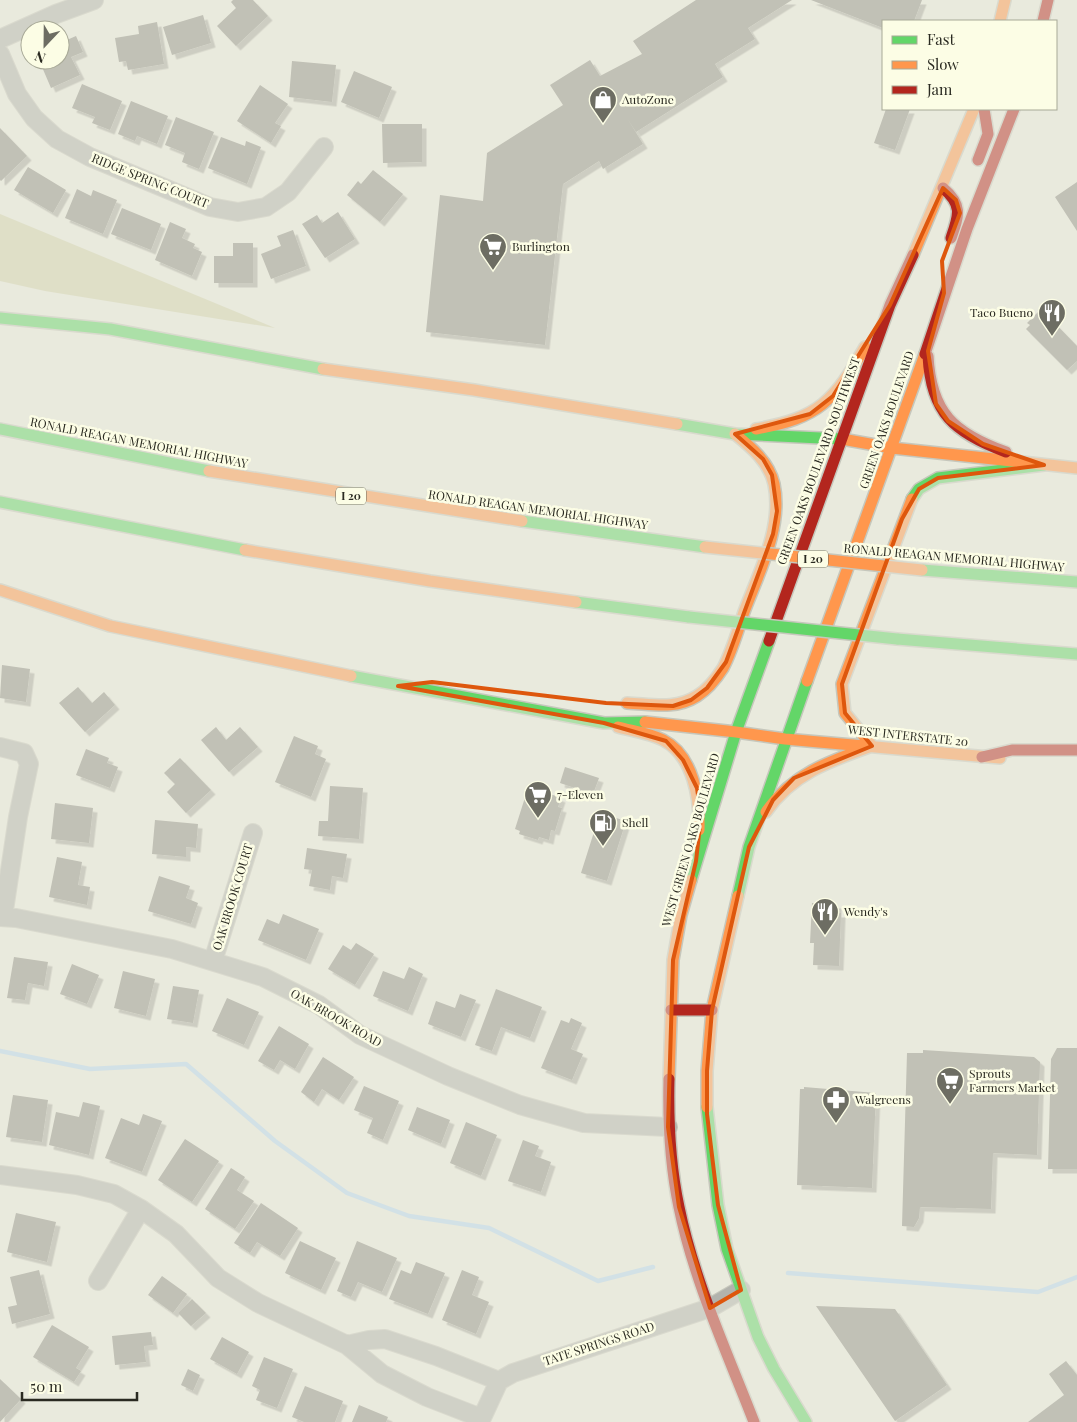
<svg xmlns="http://www.w3.org/2000/svg" width="1077" height="1422" font-family="'Playfair Display',serif">
<style>
.forest{fill:#d2d3ae}
.lines{fill:none;stroke-linecap:round;stroke-linejoin:round}
.stream{stroke:#b7d7f1;stroke-width:4.5}
.building{fill:#909087;filter:url(#shadow)}
.street-casing{stroke:#c6c7bc;stroke-width:20}
.fast-casing{stroke:#c6c7bc;stroke-width:14}
.slow-casing{stroke:#c6c7bc;stroke-width:14}
.jam-casing{stroke:#c6c7bc;stroke-width:14}
.street{stroke:#b2b3ad;stroke-width:18}
.fast{stroke:#63d668;stroke-width:11}
.slow{stroke:#ff974d;stroke-width:11}
.jam{stroke:#b3261e;stroke-width:11}
.fast-bridge-casing{stroke:#c6c7bc;stroke-width:14;stroke-linecap:butt}
.slow-bridge-casing{stroke:#c6c7bc;stroke-width:14;stroke-linecap:butt}
.fast-bridge{stroke:#63d668;stroke-width:11}
.slow-bridge{stroke:#ff974d;stroke-width:11}
.marked{fill:none;stroke:#de570d;stroke-width:4;stroke-linejoin:round}
.labels{text-anchor:middle;stroke-width:5;stroke-linejoin:round;paint-order:stroke}
.shield{fill:#fcfde5;stroke:#69695c;stroke-width:1}
.shield-label{font-size:11px;font-weight:bold;fill:#2a2a21}
.poi-label{font-size:12px;fill:#2a2a21;stroke:#fcfde5;text-anchor:start}
.street-label{font-size:12px;fill:#2a2a21;stroke:#fcfde5}
</style>
<defs>
<filter id="shadow"><feDropShadow dx="4.5" dy="4.5" stdDeviation="0" flood-color="#0004"/></filter>
</defs>
<rect width="100%" height="100%" fill="#e9eadd"/>
<path class="forest" d="M0 214 275 328 45 291 0 281Z"/>
<g class="lines">
<path class="stream" d="M0 1051 90 1069 186 1064 275 1141 347 1193 409 1216 489 1228 598 1281 653 1267
M788 1273 1038 1292 1077 1277"/>
</g>
<path class="building" d="M233 0H253L268 16 236 46 217 26 236 8 231 2Z
M696 0H792L748 28 755 39 715 64 723 77 636 132 627 118 643 144 603 169 599 161 563 184 545 345 426 332 440 195 483 201 487 153 563 105 550 85 590 60 600 76 642 54 633 41Z
M811 0H922L914 21H883V28Z
M203 15 211 43 172 55 163 27Z
M157 22 164 64 128 70 126 61 119 62 115 38 139 34 138 26Z
M76 36 83 52 71 57 80 75 51 88 39 60H60V43Z
M292 61 336 65 332 102 289 97Z
M354 71 392 87 379 118 341 102Z
M82 84 122 101 110 130 92 123 95 117 72 108Z
M260 85 288 104 275 123 281 126 271 143 237 121Z
M131 101 168 116 157 144 137 136 135 141 118 134Z
M886 109H910L895 150 874 143Z
M176 117 214 132 199 169 182 162 185 153 165 145Z
M382 124H422V162L383 163Z
M0 128 27 156 1 181 0 180Z
M221 137 245 146 246 141 261 147 247 184 208 168Z
M28 167 66 190 53 213 14 190Z
M373 170 403 194 380 222 347 195 358 181 361 184Z
M1077 182V231L1055 197Z
M77 189 91 196 93 190 117 200 103 234 65 218Z
M122 208 161 224 151 250 111 234Z
M338 212 355 239 325 258 302 224 317 215 322 223Z
M170 222 186 229 182 238 195 244 193 248 202 252 192 276 155 260Z
M293 230 306 266 271 279 261 254 281 246 277 236Z
M233 243H253V283H214V256H233Z
M1038 312 1041 315 1044 312 1077 346V361L1067 370 1026 329 1030 325 1027 323Z
M2 665 30 669 26 702 0 698Z
M78 687 92 703 104 692 115 705 85 732 59 703Z
M216 727 226 740 240 727 258 747 229 772 201 740Z
M294 736 318 746 315 754 326 759 311 797 275 782Z
M86 749 109 758 107 763 118 767 110 788 76 775Z
M180 758 211 790 186 813 167 792 175 784 164 773Z
M565 767 599 778 593 794 560 783Z
M330 786 363 788 359 839 318 836 319 821H328Z
M528 788 536 791 537 789 561 798 558 807 562 808 555 831 551 830 549 840 539 837 538 840 519 834 520 831 515 829Z
M55 803 93 808 89 843 51 839Z
M600 813 626 821 607 881 581 873Z
M155 820 198 824 196 848 186 847V857L152 854Z
M307 848 347 854 343 878 332 876 330 890 309 886 312 870 304 869Z
M57 857 82 862 78 885 90 887 87 905 49 897Z
M159 876 190 886 186 898 198 903 191 924 148 911Z
M812 903 837 904V913H841L839 966 813 965 814 943H810Z
M283 914 319 929 306 960 258 940 267 919 279 924Z
M356 943 374 954 355 985 328 969 343 945 351 950Z
M14 957 48 962 44 986 28 983 25 1000 7 998Z
M72 964 99 975 87 1004 60 994Z
M409 967 423 974 408 1011 373 996 383 971 404 979Z
M123 971 155 979 146 1016 114 1008Z
M173 986 199 990 193 1023 167 1019Z
M496 989 542 1007 530 1038 501 1027 492 1051 475 1045Z
M460 994 476 1000 461 1037 428 1024 436 1001 455 1008Z
M227 998 259 1012 244 1045 212 1031Z
M571 1018 582 1023 571 1049 583 1054 572 1080 541 1068 561 1020 569 1023Z
M279 1026 309 1044 295 1069 280 1060 274 1070 258 1061Z
M1057 1048H1077V1169H1048L1051 1059Z
M923 1050 1034 1057 1040 1062 1037 1155 993 1153 991 1209 920 1207 919 1218 914 1227 902 1226 907 1053H923Z
M323 1057 354 1077 339 1100 322 1089 314 1102 301 1092Z
M364 1086 399 1101 383 1140 367 1133 373 1118 354 1110Z
M804 1087 876 1093 872 1188 797 1185 800 1089H804Z
M13 1095 48 1100 42 1142 6 1137Z
M83 1102 100 1106 89 1155 49 1145 56 1112 79 1117Z
M417 1107 450 1120 441 1144 408 1130Z
M143 1114 162 1121 142 1172 105 1158 121 1118 139 1125Z
M466 1122 497 1135 481 1176 450 1163Z
M185 1139 219 1161 192 1202 158 1180Z
M523 1140 539 1146 535 1156 551 1162 541 1192 508 1181Z
M231 1168 245 1177 237 1190 254 1201 235 1229 205 1209Z
M261 1203 298 1228 280 1256 257 1242 250 1253 234 1243Z
M16 1213 56 1222 47 1262 7 1252Z
M300 1241 336 1258 321 1290 285 1273Z
M357 1241 397 1258 382 1292 358 1282 351 1297 337 1291Z
M416 1262 445 1273 428 1314 389 1299 401 1270 411 1274Z
M39 1270 50 1314 12 1324 8 1307 17 1305 10 1277Z
M462 1270 479 1277 472 1295 489 1302 476 1334 442 1320Z
M162 1276 187 1294 173 1313 148 1295Z
M192 1299 206 1313 191 1326 178 1313Z
M816 1306 895 1309 947 1385 895 1421Z
M52 1325 89 1347 76 1368 81 1371 74 1382 33 1357Z
M151 1332 153 1345 144 1346 146 1362 115 1365 112 1336Z
M222 1337 249 1352 237 1374 210 1359Z
M264 1357 293 1369 277 1408 256 1400 260 1390 252 1386Z
M1066 1361 1077 1375V1422H1028L1064 1395 1049 1374Z
M188 1369 200 1375 193 1391 181 1385Z
M0 1379 21 1399 0 1422Z
M305 1386 343 1401 335 1422H304L292 1417Z
M359 1405 388 1417 386 1422H352Z"/>
<g class="lines">
<defs>
<path id="street" d="M0 39 56 14 94 0
M0 54 17 94 34 118 57 139 90 157 210 207 238 212 266 207 288 192 324 147
M0 747 24 753 29 764 18 817 3 917
M0 917 16 918 172 949 263 977 319 1005 360 1035 448 1076 520 1105 584 1123 668 1127
M213 961 253 833
M0 1175 77 1185 114 1194 141 1209 176 1234 218 1278 258 1303 347 1345 382 1374 427 1397 481 1418
M98 1281 141 1209
M347 1345 369 1340 385 1339 436 1356 499 1381
M480 1422 499 1381 513 1373 710 1308 741 1290"/>
<path id="fast" d="M0 318 110 329 323 369
M677 424 735 434 842 439
M0 429 209 471
M912 499 919 489 938 478 1044 465
M0 502 245 550
M522 521 705 547
M922 570 1077 582
M576 602 689 617
M897 639 1077 654
M351 676 604 723 645 722
M691 880 736 732 769 641
M738 896 749 847 807 681
M707 1107 718 1205 727 1249 758 1337 774 1369 806 1422"/>
<path id="slow" d="M1000 21 1005 0
M913 255 974 109
M323 369 474 390 677 424
M756 429C819 418 834 401 865 347
M842 439 892 448 1077 468
M209 471 522 521
M245 550 430 581 576 602
M0 590 110 626 351 676
M807 681 925 354
M627 703C652 704 675 710 697 696 708 689 716 679 723 668 732 651 738 630 744 612 759 572 783 527 774 484 769 462 751 447 735 434
M645 722 736 732
M618 727C633 731 649 733 663 740 694 756 700 800 699 830
M736 732 785 739 1000 758
M766 812C792 774 830 761 872 746L845 713 842 684 912 499
M669 1079 673 960 681 915 691 880
M707 1107V1071L712 1010 738 896"/>
<path id="jam" d="M1043 21 1048 0
M978 160 988 134 984 109
M943 188C963 205 959 215 951 238
M925 354 967 229 1014 109
M928 356C931 413 954 433 1006 452
M769 641 890 305 913 255
M982 757 1012 750H1077
M671 1010H712
M669 1079C668 1122 670 1165 679 1207 694 1281 727 1352 754 1422"/>
</defs>
<use href="#street" class="street-casing"/>
<use href="#fast" class="fast-casing"/>
<use href="#slow" class="slow-casing"/>
<use href="#jam" class="jam-casing"/>
<use href="#street" class="street"/>
<use href="#fast" class="fast"/>
<use href="#slow" class="slow"/>
<use href="#jam" class="jam"/>
<defs>
<path id="fast-bridge" d="M689 617 897 639"/>
<path id="slow-bridge" d="M705 547 922 570"/>
</defs>
<use href="#fast-bridge" class="fast-bridge-casing"/>
<use href="#slow-bridge" class="slow-bridge-casing"/>
<use href="#fast-bridge" class="fast-bridge"/>
<use href="#slow-bridge" class="slow-bridge"/>
</g>
<path d="M0 0H1077V1422H0ZM943 188 956 200 960 213 942 261 944 293 928 351 936 404 948 421 983 444 1044 465 938 478 919 489 902 519 842 684 845 713 872 746 794 778 773 800 749 847 712 1010 707 1071V1114L718 1205 741 1290 710 1308 679 1207 668 1127 673 960 696 861 701 816 697 788 683 760 666 741 604 723 398 686 432 682 606 703 673 706 691 700 707 688 726 662 773 534 777 511 772 475 763 459 735 434 810 414 833 396 890 305Z" fill="#e9eadd" fill-opacity=".55" fill-rule="evenodd"/>
<path class="marked" d="M943 188 956 200 960 213 942 261 944 293 928 351 936 404 948 421 983 444 1044 465 938 478 919 489 902 519 842 684 845 713 872 746 794 778 773 800 749 847 712 1010 707 1071V1114L718 1205 741 1290 710 1308 679 1207 668 1127 673 960 696 861 701 816 697 788 683 760 666 741 604 723 398 686 432 682 606 703 673 706 691 700 707 688 726 662 773 534 777 511 772 475 763 459 735 434 810 414 833 396 890 305Z"/>
<defs>
<symbol id="shop-pin" viewBox="-11 -11 22 30"><path d="M0 17L-7.5 6A9.5 9.5 0 1 1 7.5 6Z" fill="#6d6d63" stroke="#fcfde5"/><path d="M-5-2.5h2.3a2.7 3.5 0 0 1 5.4 0H5L5.5 6h-11ZM-1.5-2.5h3a1.5 2.3 0 0 0-3 0Z" fill="#fff"/></symbol>
<symbol id="supermarket-pin" viewBox="-11 -11 22 30"><path d="M0 17L-7.5 6A9.5 9.5 0 1 1 7.5 6Z" fill="#6d6d63" stroke="#fcfde5"/><path d="M-6-5.5h2.5l.6 2H6L4.5 2H-2.5L-4.4-4H-6ZM-1.5 3.2a1.3 1.3 0 1 0 .1 0ZM3 3.2a1.3 1.3 0 1 0 .1 0Z" fill="#fff"/></symbol>
<symbol id="restaurant-pin" viewBox="-11 -11 22 30"><path d="M0 17L-7.5 6A9.5 9.5 0 1 1 7.5 6Z" fill="#6d6d63" stroke="#fcfde5"/><path d="M-5-6h1v4h1v-4h1v4h1v-4h1v5L-1.5 .5V6h-2V.5L-5-1ZM5-6V6H3V1.5H1.5Q1.5-4 5-6Z" fill="#fff"/></symbol>
<symbol id="fuel-pin" viewBox="-11 -11 22 30"><path d="M0 17L-7.5 6A9.5 9.5 0 1 1 7.5 6Z" fill="#6d6d63" stroke="#fcfde5"/><path d="M-5.5-6h7V0h2V4h1.3V-2.5L3-4.5l.8-.8L6-3V5H2.5V1h-1V6h-7ZM-4.2-4.7v3.2H.2V-4.7Z" fill="#fff"/></symbol>
<symbol id="pharmacy-pin" viewBox="-11 -11 22 30"><path d="M0 17L-7.5 6A9.5 9.5 0 1 1 7.5 6Z" fill="#6d6d63" stroke="#fcfde5"/><path d="M-2-6h4v4h4v4h-4v4h-4v-4h-4v-4h4Z" fill="#fff"/></symbol>
</defs>
<g fill-rule="evenodd">
<use href="#shop-pin" x="587" y="84" width="32" height="43"/>
<use href="#supermarket-pin" x="477" y="231" width="32" height="43"/>
<use href="#restaurant-pin" x="1036" y="297" width="32" height="43"/>
<use href="#supermarket-pin" x="522" y="779" width="32" height="43"/>
<use href="#fuel-pin" x="587" y="807" width="32" height="43"/>
<use href="#restaurant-pin" x="809" y="896" width="32" height="43"/>
<use href="#supermarket-pin" x="934" y="1065" width="32" height="43"/>
<use href="#pharmacy-pin" x="820" y="1084" width="32" height="43"/>
</g>
<g class="labels">
<g class="shield">
<rect x="336" y="487.5" width="30" height="17" rx="4"/>
<rect x="798" y="550.5" width="30" height="17" rx="4"/>
</g>
<g class="shield-label">
<text x="351" y="500">I 20</text>
<text x="813" y="563">I 20</text>
</g>
<g class="poi-label">
<text x="622" y="104">AutoZone</text>
<text x="512" y="251">Burlington</text>
<text x="1033" y="317" text-anchor="end">Taco Bueno</text>
<text x="557" y="799">7-Eleven</text>
<text x="622" y="827">Shell</text>
<text x="844" y="916">Wendy's</text>
<text x="969" y="1078">Sprouts<tspan x="969" dy="14">Farmers Market</tspan></text>
<text x="855" y="1104">Walgreens</text>
</g>
<g class="street-label">
<text transform="translate(150 181) rotate(22)" y="4">RIDGE SPRING COURT</text>
<text transform="translate(887 420) rotate(-71)" y="4">GREEN OAKS BOULEVARD</text>
<text transform="translate(139 443) rotate(11)" y="4">RONALD REAGAN MEMORIAL HIGHWAY</text>
<text transform="translate(819 461) rotate(-70)" y="4">GREEN OAKS BOULEVARD SOUTHWEST</text>
<text transform="translate(538 510) rotate(8)" y="4">RONALD REAGAN MEMORIAL HIGHWAY</text>
<text transform="translate(954 558) rotate(5)" y="4">RONALD REAGAN MEMORIAL HIGHWAY</text>
<text transform="translate(908 736) rotate(6)" y="4">WEST INTERSTATE 20</text>
<text transform="translate(691 840) rotate(-74)" y="4">WEST GREEN OAKS BOULEVARD</text>
<text transform="translate(233 897) rotate(-73)" y="4">OAK BROOK COURT</text>
<text transform="translate(336 1018) rotate(30)" y="4">OAK BROOK ROAD</text>
<text transform="translate(599 1344) rotate(-18)" y="4">TATE SPRINGS ROAD</text>
</g>
</g>
<rect x="882" y="20" width="175" height="90" fill="#fcfde5" stroke="#a8a997"/>
<rect x="892" y="36" width="25" height="8" fill="#63d668" stroke="#a8a997"/>
<text x="927" y="45" font-size="15" fill="#2a2a21">Fast</text>
<rect x="892" y="61" width="25" height="8" fill="#ff974d" stroke="#a8a997"/>
<text x="927" y="70" font-size="15" fill="#2a2a21">Slow</text>
<rect x="892" y="86" width="25" height="8" fill="#b3261e" stroke="#a8a997"/>
<text x="927" y="95" font-size="15" fill="#2a2a21">Jam</text>
<g transform="translate(45 45) rotate(202)"><circle r="24" fill="#fcfde5" stroke="#a8a997"/>
<path d="M0-4L9 19L0 12L-9 19Z" fill="#6d6d63"/>
<text y="-8" font-size="14" font-weight="bold" text-anchor="middle" fill="#2a2a21">N</text>
</g>
<path d="M22 1392v8h115v-8" fill="none" stroke="#2a2a21" stroke-width="2.5"/>
<text x="30" y="1392" font-size="15" fill="#2a2a21" stroke="#fcfde5" stroke-width="4" paint-order="stroke">50 m</text>
</svg>
